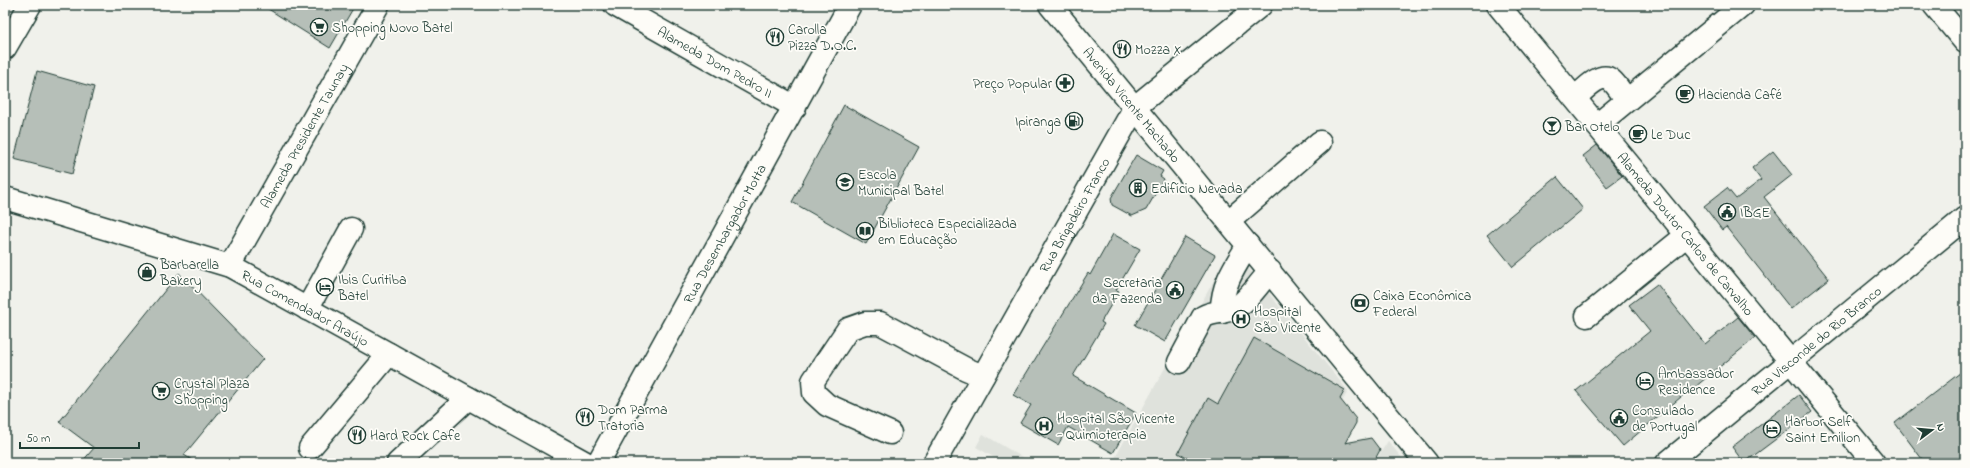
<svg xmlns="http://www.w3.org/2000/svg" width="1970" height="468" font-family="'Indie Flower',sans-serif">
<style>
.built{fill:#dfe2dc}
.building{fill:#b6bfb8;stroke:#1f3d34}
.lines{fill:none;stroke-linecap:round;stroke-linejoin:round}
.minor-casing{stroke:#1f3d34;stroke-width:25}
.major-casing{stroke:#1f3d34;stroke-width:25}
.minor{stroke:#fdfcf7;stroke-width:22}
.major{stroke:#fdfcf7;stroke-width:22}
.labels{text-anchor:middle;stroke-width:3.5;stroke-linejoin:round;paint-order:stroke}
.poi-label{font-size:14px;fill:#1f3d34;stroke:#fdfcf7;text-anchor:start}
.street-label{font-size:14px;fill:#1f3d34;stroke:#fdfcf7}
</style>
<rect width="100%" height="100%" fill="#f0f1eb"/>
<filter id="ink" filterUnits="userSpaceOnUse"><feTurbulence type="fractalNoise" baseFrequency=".025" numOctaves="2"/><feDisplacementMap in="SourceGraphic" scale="8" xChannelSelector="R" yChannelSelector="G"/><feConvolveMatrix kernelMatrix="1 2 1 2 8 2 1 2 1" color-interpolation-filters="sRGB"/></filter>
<g filter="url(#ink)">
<path class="built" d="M1232 248 1348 391 1309 463H1112Z
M983 434 1032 463H1004L976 447Z
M1388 441 1406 463H1374Z"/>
<path class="building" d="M262 5H355L330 48Z
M37 71 94 87 72 174 14 159Z
M844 105 919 147 866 244 792 202Z
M1597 145 1622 176 1607 187 1583 156Z
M1773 151 1792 175 1764 197 1829 279 1791 309 1726 227 1722 230 1704 206 1727 188 1736 199 1761 180 1752 168Z
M1136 155 1163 171 1160 176 1164 179 1146 210 1132 216 1112 205 1111 198Z
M1557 177 1583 209 1513 267 1487 235Z
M1113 234 1140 249 1116 290 1119 291 1101 322 1104 324 1073 376 1136 413 1113 453 1068 427 1058 445 1020 423 1031 405 1013 395 1088 273 1090 275Z
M1185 237 1215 255 1165 342 1135 325Z
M179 273 263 359 184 455 197 463H81L94 448 59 422Z
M1657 284 1705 344 1738 317 1755 338 1695 387 1694 386 1623 446 1576 391 1650 331 1629 305Z
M1254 338 1345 390 1340 399 1356 419V423L1345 443 1371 438 1380 450 1373 463H1195L1178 453 1208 398 1218 404Z
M1965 369V463H1925L1895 423Z
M1799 395 1812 412 1744 463 1732 447Z"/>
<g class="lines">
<defs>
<g id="minor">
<path id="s1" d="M615 5 795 107"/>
<path id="s2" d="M1050 5 1427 463"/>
<path id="s3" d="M1498 5 1874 463"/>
<path d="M1934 5 1965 42"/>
<path d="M5 48 30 5"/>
<path d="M1575 98C1583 91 1600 71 1611 80 1617 85 1622 94 1627 100"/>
<path d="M1597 125 1743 5"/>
<path id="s4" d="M5 198 230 266 586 463"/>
<path d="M1229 221 1320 142"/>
<path id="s5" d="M230 266 378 5"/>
<path d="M307 309 351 229"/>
<path d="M1222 312C1221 286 1235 266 1248 245"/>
<path d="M1587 316 1687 235"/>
<path d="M1179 362 1203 317C1213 311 1223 313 1233 309 1245 305 1261 281 1270 271"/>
<path d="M890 433 827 405 814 393 813 381 848 329 865 323H880L966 369 983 376"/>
<path d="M310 448 389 354"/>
<path d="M398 463 468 398"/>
<path id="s6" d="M1667 463 1965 218"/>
</g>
<g id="major">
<path id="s7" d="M598 463 850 5"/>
<path id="s8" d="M934 463 1135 107 1261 5"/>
</g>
</defs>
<use href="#minor" class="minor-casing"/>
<use href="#major" class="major-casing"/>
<use href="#minor" class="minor"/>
<use href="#major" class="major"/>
</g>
</g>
<defs>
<symbol id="supermarket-ring" viewBox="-11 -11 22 22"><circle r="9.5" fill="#fdfcf7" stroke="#1f3d34" stroke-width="1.5"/><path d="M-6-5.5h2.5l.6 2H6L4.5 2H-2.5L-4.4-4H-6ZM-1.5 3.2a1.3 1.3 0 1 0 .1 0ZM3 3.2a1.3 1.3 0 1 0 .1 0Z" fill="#1f3d34"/></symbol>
<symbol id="restaurant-ring" viewBox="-11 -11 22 22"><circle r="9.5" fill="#fdfcf7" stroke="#1f3d34" stroke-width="1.5"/><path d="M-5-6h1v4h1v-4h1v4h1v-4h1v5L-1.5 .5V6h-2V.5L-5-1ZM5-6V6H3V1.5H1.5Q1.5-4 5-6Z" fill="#1f3d34"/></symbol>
<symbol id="pharmacy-ring" viewBox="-11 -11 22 22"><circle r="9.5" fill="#fdfcf7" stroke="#1f3d34" stroke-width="1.5"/><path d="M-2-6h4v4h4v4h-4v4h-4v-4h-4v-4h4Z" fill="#1f3d34"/></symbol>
<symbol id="cafe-ring" viewBox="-11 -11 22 22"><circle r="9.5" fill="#fdfcf7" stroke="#1f3d34" stroke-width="1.5"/><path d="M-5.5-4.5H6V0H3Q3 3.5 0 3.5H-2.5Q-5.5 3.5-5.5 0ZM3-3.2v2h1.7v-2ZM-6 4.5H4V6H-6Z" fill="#1f3d34"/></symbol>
<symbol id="fuel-ring" viewBox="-11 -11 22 22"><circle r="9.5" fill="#fdfcf7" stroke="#1f3d34" stroke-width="1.5"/><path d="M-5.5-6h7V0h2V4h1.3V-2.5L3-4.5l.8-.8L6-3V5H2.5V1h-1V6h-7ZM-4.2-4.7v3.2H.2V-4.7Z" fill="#1f3d34"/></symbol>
<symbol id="bar-ring" viewBox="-11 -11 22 22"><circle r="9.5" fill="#fdfcf7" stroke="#1f3d34" stroke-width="1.5"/><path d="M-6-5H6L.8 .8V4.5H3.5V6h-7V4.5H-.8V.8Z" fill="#1f3d34"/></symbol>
<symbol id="school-ring" viewBox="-11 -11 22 22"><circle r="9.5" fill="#fdfcf7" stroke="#1f3d34" stroke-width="1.5"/><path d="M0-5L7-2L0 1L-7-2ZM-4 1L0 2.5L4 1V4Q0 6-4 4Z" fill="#1f3d34"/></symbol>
<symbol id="building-ring" viewBox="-11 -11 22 22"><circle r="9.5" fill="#fdfcf7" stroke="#1f3d34" stroke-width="1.5"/><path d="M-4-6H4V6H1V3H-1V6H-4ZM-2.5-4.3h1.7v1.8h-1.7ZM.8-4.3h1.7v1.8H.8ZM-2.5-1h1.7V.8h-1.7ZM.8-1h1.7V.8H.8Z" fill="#1f3d34"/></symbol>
<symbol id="civic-ring" viewBox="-11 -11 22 22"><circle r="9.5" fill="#fdfcf7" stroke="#1f3d34" stroke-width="1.5"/><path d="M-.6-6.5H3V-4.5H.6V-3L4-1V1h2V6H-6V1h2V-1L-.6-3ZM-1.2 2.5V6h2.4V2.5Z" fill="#1f3d34"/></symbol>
<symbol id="library-ring" viewBox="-11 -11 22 22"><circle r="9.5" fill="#fdfcf7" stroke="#1f3d34" stroke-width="1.5"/><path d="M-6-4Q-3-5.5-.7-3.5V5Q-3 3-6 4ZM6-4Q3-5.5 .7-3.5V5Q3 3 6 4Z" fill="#1f3d34"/></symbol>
<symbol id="shop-ring" viewBox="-11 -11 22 22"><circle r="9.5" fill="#fdfcf7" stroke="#1f3d34" stroke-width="1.5"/><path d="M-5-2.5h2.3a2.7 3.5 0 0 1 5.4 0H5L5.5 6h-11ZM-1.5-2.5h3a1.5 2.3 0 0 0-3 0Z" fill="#1f3d34"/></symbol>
<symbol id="hotel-ring" viewBox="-11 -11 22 22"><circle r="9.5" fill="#fdfcf7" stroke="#1f3d34" stroke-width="1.5"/><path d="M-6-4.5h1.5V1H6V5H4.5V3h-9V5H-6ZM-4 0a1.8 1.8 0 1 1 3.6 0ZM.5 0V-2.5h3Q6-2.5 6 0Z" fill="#1f3d34"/></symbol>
<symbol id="bank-ring" viewBox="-11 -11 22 22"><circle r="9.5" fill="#fdfcf7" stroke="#1f3d34" stroke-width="1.5"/><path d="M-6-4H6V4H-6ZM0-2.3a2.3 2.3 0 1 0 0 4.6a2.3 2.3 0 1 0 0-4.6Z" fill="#1f3d34"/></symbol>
<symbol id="hospital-ring" viewBox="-11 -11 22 22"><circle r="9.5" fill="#fdfcf7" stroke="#1f3d34" stroke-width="1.5"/><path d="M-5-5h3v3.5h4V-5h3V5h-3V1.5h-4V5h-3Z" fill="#1f3d34"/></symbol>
</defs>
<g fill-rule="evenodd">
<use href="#supermarket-ring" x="309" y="17" width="20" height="20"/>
<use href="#restaurant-ring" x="765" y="27" width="20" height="20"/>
<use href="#restaurant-ring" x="1112" y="39" width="20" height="20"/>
<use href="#pharmacy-ring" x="1055" y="73" width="20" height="20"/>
<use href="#cafe-ring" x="1675" y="84" width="20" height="20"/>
<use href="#fuel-ring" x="1064" y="111" width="20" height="20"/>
<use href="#bar-ring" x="1542" y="116" width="20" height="20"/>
<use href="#cafe-ring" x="1628" y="124" width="20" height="20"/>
<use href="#school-ring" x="835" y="172" width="20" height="20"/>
<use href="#building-ring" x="1128" y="178" width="20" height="20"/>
<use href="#civic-ring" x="1717" y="202" width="20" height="20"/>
<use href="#library-ring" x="855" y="221" width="20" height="20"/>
<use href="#shop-ring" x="137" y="262" width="20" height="20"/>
<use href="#hotel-ring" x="315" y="277" width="20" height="20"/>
<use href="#civic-ring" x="1165" y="280" width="20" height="20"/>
<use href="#bank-ring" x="1350" y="293" width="20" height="20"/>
<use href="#hospital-ring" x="1231" y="309" width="20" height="20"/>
<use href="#hotel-ring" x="1635" y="371" width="20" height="20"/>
<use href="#supermarket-ring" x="151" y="381" width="20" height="20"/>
<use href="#restaurant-ring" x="575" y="407" width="20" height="20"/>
<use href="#civic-ring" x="1609" y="408" width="20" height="20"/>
<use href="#hospital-ring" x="1034" y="416" width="20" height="20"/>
<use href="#hotel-ring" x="1762" y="419" width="20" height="20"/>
<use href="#restaurant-ring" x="347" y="425" width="20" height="20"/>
</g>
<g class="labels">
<g class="poi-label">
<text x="332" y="32">Shopping Novo Batel</text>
<text x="788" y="34">Carolla<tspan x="788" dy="16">Pizza D.O.C.</tspan></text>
<text x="1135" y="54">Mozza X</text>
<text x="1052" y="88" text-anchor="end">Preço Popular</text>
<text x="1698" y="99">Hacienda Café</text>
<text x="1061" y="126" text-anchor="end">Ipiranga</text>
<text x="1565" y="131">Bar Otelo</text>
<text x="1651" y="139">Le Duc</text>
<text x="858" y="179">Escola<tspan x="858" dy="16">Municipal Batel</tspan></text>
<text x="1151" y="193">Edifício Nevada</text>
<text x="1740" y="217">IBGE</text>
<text x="878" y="228">Biblioteca Especializada<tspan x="878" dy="16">em Educação</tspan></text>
<text x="160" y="269">Barbarella<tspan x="160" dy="16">Bakery</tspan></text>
<text x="338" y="284">Ibis Curitiba<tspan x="338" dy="16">Batel</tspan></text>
<text x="1162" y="287" text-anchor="end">Secretaria<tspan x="1162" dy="16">da Fazenda</tspan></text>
<text x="1373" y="300">Caixa Econômica<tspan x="1373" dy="16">Federal</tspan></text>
<text x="1254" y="316">Hospital<tspan x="1254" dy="16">São Vicente</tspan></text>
<text x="1658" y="378">Ambassador<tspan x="1658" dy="16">Residence</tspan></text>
<text x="174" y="388">Crystal Plaza<tspan x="174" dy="16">Shopping</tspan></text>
<text x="598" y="414">Dom Parma<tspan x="598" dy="16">Tratoria</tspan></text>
<text x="1632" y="415">Consulado<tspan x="1632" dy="16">de Portugal</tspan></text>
<text x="1057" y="423">Hospital São Vicente<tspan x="1057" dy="16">- Quimioterapia</tspan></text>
<text x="1785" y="426">Harbor Self<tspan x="1785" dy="16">Saint Emilion</tspan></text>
<text x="370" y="440">Hard Rock Cafe</text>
</g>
<g class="street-label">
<text dy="5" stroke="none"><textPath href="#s1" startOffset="115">Alameda Dom Pedro II</textPath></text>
<text dy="5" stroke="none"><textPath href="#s2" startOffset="129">Avenida Vicente Machado</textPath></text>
<text dy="5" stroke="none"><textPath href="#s5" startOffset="150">Alameda Presidente Taunay</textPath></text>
<text dy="5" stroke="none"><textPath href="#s8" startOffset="285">Rua Brigadeiro Franco</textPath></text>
<text dy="5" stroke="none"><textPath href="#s7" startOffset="262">Rua Desembargador Motta</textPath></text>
<text dy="5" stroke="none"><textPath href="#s3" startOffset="296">Alameda Doutor Carlos de Carvalho</textPath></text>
<text dy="5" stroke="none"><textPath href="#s4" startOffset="321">Rua Comendador Araújo</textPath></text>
<text dy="5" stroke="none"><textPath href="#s6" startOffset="193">Rua Visconde do Rio Branco</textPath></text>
</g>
</g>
<rect width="1970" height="468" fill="none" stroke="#fdfcf7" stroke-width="20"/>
<rect x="10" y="10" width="1950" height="448" fill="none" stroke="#1f3d34" stroke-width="1.5" filter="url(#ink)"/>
<g transform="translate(1932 430) rotate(74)" stroke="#fdfcf7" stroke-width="3" paint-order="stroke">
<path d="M0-3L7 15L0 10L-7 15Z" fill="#1f3d34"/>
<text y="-6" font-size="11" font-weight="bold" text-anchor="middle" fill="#1f3d34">N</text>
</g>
<path d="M20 442v6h119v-6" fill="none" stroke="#1f3d34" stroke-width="2"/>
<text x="26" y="442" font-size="12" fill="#1f3d34" stroke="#fdfcf7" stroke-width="3" paint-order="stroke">50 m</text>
</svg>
